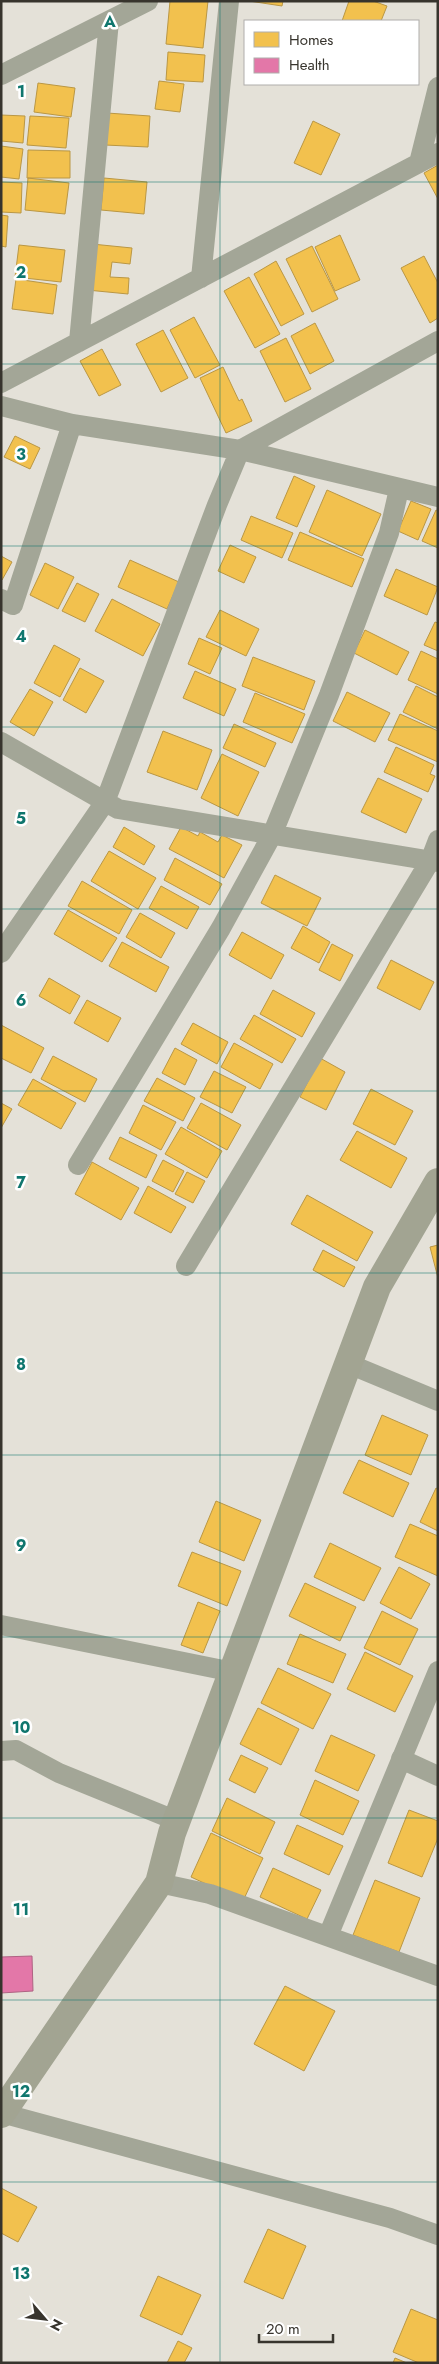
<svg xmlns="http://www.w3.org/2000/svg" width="439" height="2364" font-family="Jost,sans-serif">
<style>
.homes{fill:#f2c14e;stroke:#ba9744}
.health{fill:#e377a8;stroke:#af6383}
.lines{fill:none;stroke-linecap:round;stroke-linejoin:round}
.street{stroke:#a3a697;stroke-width:20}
.secondary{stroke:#a2a492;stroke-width:28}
.grid{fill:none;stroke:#0f766e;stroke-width:1;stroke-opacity:0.55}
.grid-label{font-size:16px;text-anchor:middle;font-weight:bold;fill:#0f766e;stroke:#fff;stroke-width:5;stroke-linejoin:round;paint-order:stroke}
</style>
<rect width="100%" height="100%" fill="#e4e1d8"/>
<path class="homes" d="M170 1H208L203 48 166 44Z
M249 1H283L282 6Z
M349 1H373L387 6 381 21H342Z
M168 52 205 55 203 82 166 80Z
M159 81 184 84 180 112 155 109Z
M38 83 75 88 71 117 34 112Z
M107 113 150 116 148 147 105 145Z
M1 115 25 116 23 143 1 141Z
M30 116 69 118 66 148 27 145Z
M313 121 340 134 321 175 294 163Z
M1 146 23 149 19 179 1 177Z
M28 150 70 151V178H27Z
M438 165V199L424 173Z
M28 178 69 183 65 214 25 210Z
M104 178 147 182 144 214 101 210Z
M1 182 22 183 21 213 1 212Z
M1 215 8 216 6 247 1 246Z
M340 235 360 280 335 291 315 247Z
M92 244 132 248 130 264 112 262 110 277 129 278 128 294 87 290Z
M19 245 65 250 61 282 15 277Z
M312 246 338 299 312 312 286 259Z
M424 256 438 283V318L430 323 401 268Z
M276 261 304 314 281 326 254 274Z
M249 277 280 334 255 348 224 291Z
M16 279 57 285 53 314 12 309Z
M194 317 220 365 195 378 170 330Z
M315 323 334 361 310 374 291 336Z
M163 330 188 378 161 392 136 344Z
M286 338 311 389 285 402 260 351Z
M102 349 121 385 99 396 80 361Z
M223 367 239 401 242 399 252 421 226 433 200 378Z
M15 436 40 448 30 469 4 457Z
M294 476 315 486 297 527 276 518Z
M327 490 381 514 362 556 309 532Z
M411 501 431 509 418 540 398 531Z
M436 510 438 511V548L422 541Z
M251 516 293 533 282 558 241 540Z
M300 532 364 559 352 587 288 560Z
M230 545 256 557 244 583 218 571Z
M1 556 12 562 2 580H1Z
M130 560 179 582 167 609 118 587Z
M45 563 74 577 58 609 30 595Z
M396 569 438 587 427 615 384 596Z
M77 583 99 594 85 622 62 611Z
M112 599 160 624 143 656 95 631Z
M220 610 259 629 246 656 206 637Z
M435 622 438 623V651L424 645Z
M365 630 409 652 397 675 354 653Z
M199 638 222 648 210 674 188 664Z
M54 645 80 659 60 697 34 683Z
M421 651 438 659V694L408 680Z
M253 657 315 681 304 710 242 686Z
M80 668 104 681 86 713 63 700Z
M195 671 236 689 224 716 183 698Z
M416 686 438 697V729L403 712Z
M30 689 53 702 34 736 10 722Z
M347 692 390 713 375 742 333 721Z
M255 693 305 714 292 743 243 722Z
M400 714 438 731V762L388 740Z
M234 724 276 743 265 767 223 748Z
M163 731 212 750 197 790 147 772Z
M396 747 434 765 430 774 435 776 428 792 384 772Z
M222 754 259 772 238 816 201 798Z
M378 778 422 799 406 833 361 812Z
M124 827 155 846 144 865 113 847Z
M181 827 198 836 200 832 218 842 222 835 242 845 224 878 169 849Z
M109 851 156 878 138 909 91 881Z
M175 858 222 884 210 905 164 880Z
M275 875 321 898 307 926 261 903Z
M82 881 132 910 119 934 68 906Z
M161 886 199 907 187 929 149 908Z
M68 910 117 938 102 962 54 934Z
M140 913 175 933 161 958 126 937Z
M303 926 330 942 319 963 291 948Z
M242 932 284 955 271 979 229 955Z
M122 942 169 967 156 992 109 966Z
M332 944 353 955 340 981 319 970Z
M391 960 434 982 420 1010 377 988Z
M49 978 80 996 70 1014 39 996Z
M273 990 315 1013 302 1037 260 1014Z
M87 1000 121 1018 108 1042 74 1023Z
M254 1015 296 1039 282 1063 240 1039Z
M193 1023 228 1042 217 1064 181 1044Z
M1 1025 44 1048 31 1073 1 1058Z
M234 1043 273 1064 260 1089 221 1067Z
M175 1048 197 1060 185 1085 162 1073Z
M53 1056 97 1079 85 1102 41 1079Z
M320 1058 345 1072 326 1110 300 1097Z
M214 1071 246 1087 232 1113 200 1097Z
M157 1078 195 1098 183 1121 144 1101Z
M33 1079 76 1103 61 1129 18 1105Z
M371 1089 413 1111 395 1145 353 1124Z
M1 1103 12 1109 1 1128Z
M201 1103 241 1125 227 1150 187 1128Z
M143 1105 176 1122 161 1150 129 1133Z
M181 1127 222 1151 207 1178 165 1154Z
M357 1131 407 1158 391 1188 340 1160Z
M120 1137 157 1155 146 1178 109 1159Z
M163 1160 184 1171 173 1192 152 1181Z
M92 1162 139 1188 121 1220 75 1194Z
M187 1172 205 1181 193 1203 175 1194Z
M148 1186 186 1207 171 1233 134 1213Z
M307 1195 373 1232 357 1261 291 1224Z
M438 1245V1278L430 1247Z
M323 1250 355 1267 344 1287 313 1270Z
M382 1415 428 1435 411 1475 365 1455Z
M359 1460 409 1483 393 1517 343 1493Z
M436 1488 438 1489V1531L420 1522Z
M216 1501 261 1520 244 1561 199 1542Z
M410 1524 438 1536V1576L395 1557Z
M330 1543 381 1568 364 1601 314 1577Z
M192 1552 241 1571 227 1606 178 1586Z
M399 1567 430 1584 411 1619 380 1603Z
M305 1583 356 1607 340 1641 289 1616Z
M198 1602 220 1611 203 1653 181 1645Z
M382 1611 418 1629 400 1665 364 1648Z
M300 1634 346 1654 333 1683 287 1664Z
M365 1652 413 1676 395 1712 347 1689Z
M278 1668 331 1694 313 1729 261 1703Z
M258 1708 299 1729 281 1765 240 1744Z
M331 1735 375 1755 358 1791 315 1771Z
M241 1755 268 1768 255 1793 229 1780Z
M315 1780 359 1801 343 1835 300 1815Z
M227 1798 275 1822 260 1854 212 1831Z
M409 1810 438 1821V1838L422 1877 388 1863Z
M297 1825 343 1846 329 1875 284 1854Z
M211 1833 263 1858 243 1901 191 1877Z
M273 1868 321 1890 307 1919 260 1897Z
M375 1880 420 1898 399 1952 353 1935Z
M285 1986 335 2011 304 2071 254 2044Z
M1 2188 37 2207 18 2242 1 2233Z
M268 2229 306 2246 283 2299 244 2282Z
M158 2276 201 2295 182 2335 140 2316Z
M411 2309 438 2320V2363H419L393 2352Z
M178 2341 192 2348 184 2363H167Z
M395 2358 407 2363H393Z"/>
<path class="health" d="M32 1956 33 1991 1 1993V1957Z"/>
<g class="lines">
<path class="street" d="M1 75 148 1
M419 163 438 87
M201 278 229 1
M79 342 109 21
M1 383 438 153
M1 406 72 424 240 450 438 497
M1 599 13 605 72 424
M1 742 118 809 438 862
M1 953 105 802 217 505 240 450 438 341
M78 1165 221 928 272 835 329 695 389 533 399 489
M186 1266 430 861 438 840
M349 1364 438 1401
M1 1625 233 1672
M1 1751 16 1750 59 1773 177 1821
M401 1759 438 1776
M159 1883 210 1894 438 1976
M328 1936 438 1671
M1 2113 390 2218 438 2235"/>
<path class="secondary" d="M1 2114 159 1883 172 1833 377 1287 438 1182"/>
</g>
<path class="grid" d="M220 1V2363M1 182H438M1 364H438M1 546H438M1 727H438M1 909H438M1 1091H438M1 1273H438M1 1455H438M1 1637H438M1 1818H438M1 2000H438M1 2182H438"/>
<g class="grid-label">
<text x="110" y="27">A</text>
<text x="21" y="97">1</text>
<text x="21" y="278">2</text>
<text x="21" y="460">3</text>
<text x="21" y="642">4</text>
<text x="21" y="824">5</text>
<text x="21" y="1006">6</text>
<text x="21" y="1188">7</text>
<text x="21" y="1370">8</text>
<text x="21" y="1551">9</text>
<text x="21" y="1733">10</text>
<text x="21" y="1915">11</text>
<text x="21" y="2097">12</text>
<text x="21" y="2279">13</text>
</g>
<rect width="439" height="2364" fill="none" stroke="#37342d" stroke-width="5"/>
<rect x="244" y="20" width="175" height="65" fill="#ffffff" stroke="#afaeab"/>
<rect x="254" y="32" width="25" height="15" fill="#f2c14e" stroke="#afaeab"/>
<text x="289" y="45" font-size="15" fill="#37342d">Homes</text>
<rect x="254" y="58" width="25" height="15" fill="#e377a8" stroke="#afaeab"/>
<text x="289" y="70" font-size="15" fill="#37342d">Health</text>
<g transform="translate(45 2319) rotate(118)" stroke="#ffffff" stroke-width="4" paint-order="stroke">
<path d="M0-4L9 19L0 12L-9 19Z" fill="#37342d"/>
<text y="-8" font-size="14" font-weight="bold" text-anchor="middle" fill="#37342d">N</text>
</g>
<path d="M259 2334v8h74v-8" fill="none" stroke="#37342d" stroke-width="2.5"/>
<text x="266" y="2334" font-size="15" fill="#37342d" stroke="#ffffff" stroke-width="4" paint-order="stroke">20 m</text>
</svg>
